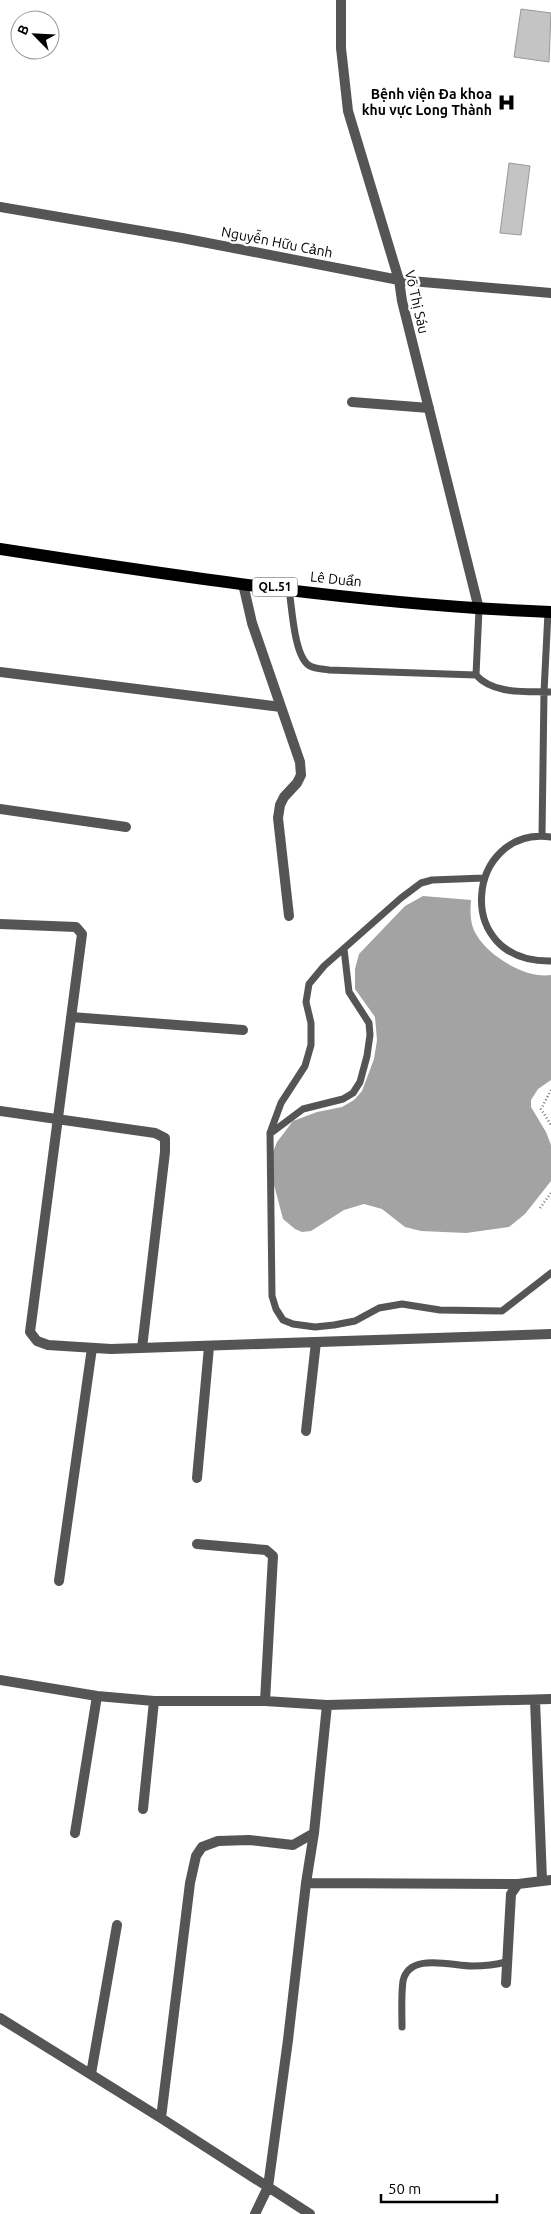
<svg xmlns="http://www.w3.org/2000/svg" width="551" height="2214" font-family="Ubuntu,sans-serif">
<style>
.water{fill:#a3a3a3}
.building{fill:#c4c4c4;stroke:#999}
.lines{fill:none;stroke-linecap:round;stroke-linejoin:round}
.path{stroke:#777;stroke-width:2.5;stroke-dasharray:1 2.5;stroke-linecap:butt}
.service{stroke:#555;stroke-width:7}
.minor{stroke:#555;stroke-width:10}
.primary{stroke:#000;stroke-width:12}
.labels{text-anchor:middle;stroke-width:5;stroke-linejoin:round;paint-order:stroke}
.shield{fill:#fff;stroke:#4c4c4c;stroke-width:1}
.shield-label{font-size:12px;font-weight:bold;fill:#000}
.poi-label{font-size:14px;font-weight:bold;fill:#000;stroke:#fff;text-anchor:end}
.street-label{font-size:14px;fill:#000;stroke:#fff}
</style>
<rect width="100%" height="100%" fill="#fff"/>
<path class="water" d="M423 896 471 900C470 911 470 924 476 934 488 956 526 979 551 975V1080L538 1089 531 1100V1107L546 1132 551 1145V1181L525 1214 509 1227 466 1233 421 1231 405 1227 382 1209 364 1204 344 1210 311 1231 302 1232 295 1229 283 1219 273 1181V1152L277 1142 293 1121 317 1112 342 1107 354 1100 362 1091 374 1059 377 1040 375 1017 355 989V969L359 954 405 906Z"/>
<path class="building" d="M521 9 551 13 549 62 514 57Z
M509 163 530 166 521 235 500 233Z"/>
<g class="lines">
<path class="path" d="M551 1090 541 1109 551 1125
M540 1208 551 1193"/>
<path class="service" d="M289 589C292 607 294 658 310 666 315 669 323 669 329 670L476 675
M479 609 476 675C494 695 526 691 551 692
M542 836 544 692 548 612
M551 837C467 825 450 963 551 961
M484 878 432 880 421 883 401 898 324 966 309 984 306 1002 311 1023V1045L305 1066 281 1103 270 1133 272 1296 276 1309 283 1320 293 1324 315 1327 334 1325 355 1321 379 1308 402 1304 440 1310 502 1311 551 1273
M271 1133 303 1109 343 1099 353 1093 360 1082 367 1056 370 1035 369 1023 349 992 344 949
M402 2027C402 2012 401 1996 403 1981 409 1952 452 1966 472 1966 484 1966 495 1965 506 1962"/>
<path class="minor" d="M341 0V48L348 111 399 280 402 301 479 609
M0 207 182 238 399 280 551 293
M352 402 429 408
M243 584 252 623 300 762 301 775 297 783 284 797 280 805 278 818 289 916
M0 672 281 707
M0 809 126 827
M0 924 76 927 82 934 30 1332 37 1341 48 1345 111 1349 551 1334
M71 1017 243 1030
M0 1111 155 1133 165 1138V1152L142 1348
M306 1431 316 1342
M197 1478 209 1347
M197 1544 266 1550 273 1556 265 1701
M59 1581 92 1348
M0 1680 97 1696 154 1701H265L327 1705 551 1699
M535 1700 542 1880
M143 1809 154 1701
M75 1833 97 1696
M306 1883 518 1884
M506 1983 511 1894 518 1884 551 1880
M0 2018 161 2118 310 2214
M91 2074 117 1925
M161 2118 190 1883 196 1856 202 1847 218 1841 249 1840 293 1845 314 1833
M255 2214 268 2187 288 2040 306 1883 314 1833 327 1705"/>
<path class="primary" d="M0 549C182 577 366 605 551 612"/>
</g>
<defs>
<symbol id="hospital-bare" viewBox="-9 -9 18 18"><path d="M-5-5h3v3.5h4V-5h3V5h-3V1.5h-4V5h-3Z" fill="#000" stroke="#fff" stroke-width="2.5" paint-order="stroke"/></symbol>
</defs>
<g fill-rule="evenodd">
<use href="#hospital-bare" x="494" y="90" width="25" height="25"/>
</g>
<g class="labels">
<rect class="shield" x="252.5" y="577.5" width="45" height="19" rx="4"/>
<g class="shield-label">
<text x="275" y="591">QL.51</text>
</g>
<g class="poi-label">
<text x="492" y="99">Bệnh viện Đa khoa<tspan x="492" dy="16">khu vực Long Thành</tspan></text>
</g>
<g class="street-label">
<text transform="translate(277 242) rotate(11)" y="5">Nguyễn Hữu Cảnh</text>
<text transform="translate(417 302) rotate(77)" y="5">Võ Thị Sáu</text>
<text transform="translate(336 579) rotate(6)" y="5">Lê Duẩn</text>
</g>
</g>
<g transform="translate(35 35) rotate(294)"><circle r="24" fill="#ffffff" stroke="#999999"/>
<path d="M0-4L9 19L0 12L-9 19Z" fill="#000000"/>
<text y="-8" font-size="14" font-weight="bold" text-anchor="middle" fill="#000000">B</text>
</g>
<path d="M381 2194v8h116v-8" fill="none" stroke="#000000" stroke-width="2.5"/>
<text x="388" y="2194" font-size="15" fill="#000000" stroke="#ffffff" stroke-width="4" paint-order="stroke">50 m</text>
</svg>
